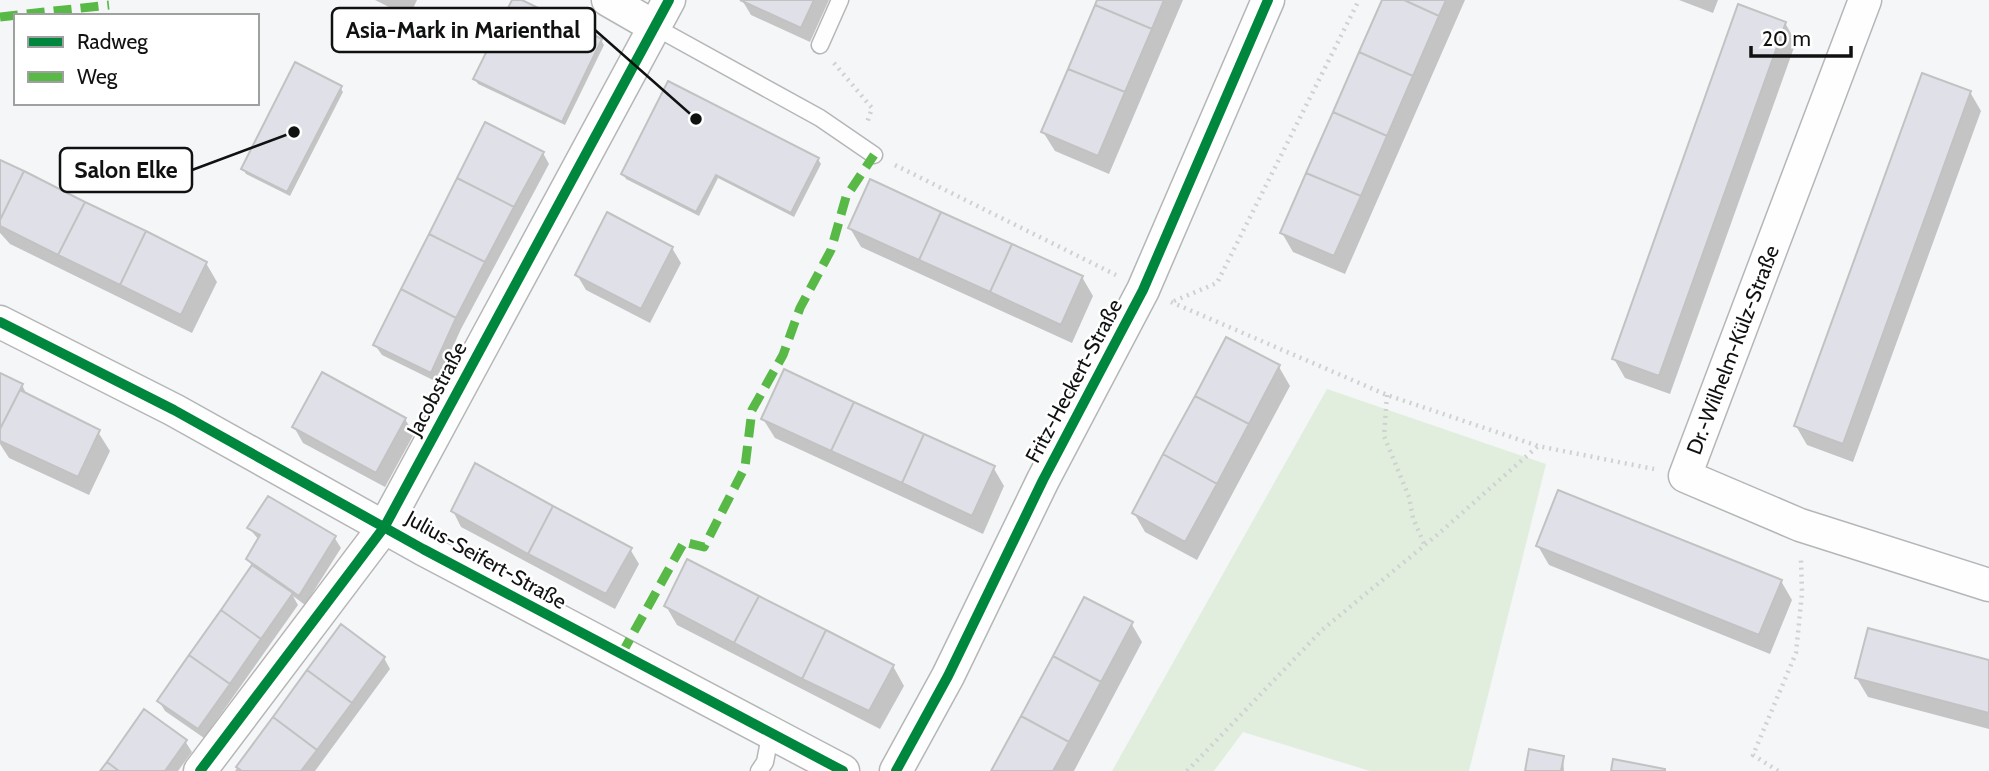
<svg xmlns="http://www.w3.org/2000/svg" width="1989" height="771" font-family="Cabin,sans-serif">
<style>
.green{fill:#e1eede}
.shadow{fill:#0003}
.building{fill:#e0e0e8;stroke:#c2c2c3;stroke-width:2}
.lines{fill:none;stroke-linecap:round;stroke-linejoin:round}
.lane-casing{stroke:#b5b6b7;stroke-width:19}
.street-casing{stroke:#b5b6b7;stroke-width:35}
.path{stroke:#d0d1d1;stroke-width:4.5;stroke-dasharray:2 5;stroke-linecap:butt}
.lane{stroke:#fefefe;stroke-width:16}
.street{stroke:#fefefe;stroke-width:32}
.quiet{stroke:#58b947;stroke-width:9;stroke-dasharray:18 9;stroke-linecap:butt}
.cycleway-casing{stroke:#fff;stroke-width:15}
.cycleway{stroke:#00873e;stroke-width:10}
.labels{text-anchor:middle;stroke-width:5;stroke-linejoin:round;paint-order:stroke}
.street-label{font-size:21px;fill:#101111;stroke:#fff}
.leader{fill:none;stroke:#101111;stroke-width:2.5}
.callout-dot{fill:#101111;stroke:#fff;stroke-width:2.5}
.callout{fill:#fff;stroke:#101111;stroke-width:2.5}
.callout-label{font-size:23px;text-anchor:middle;font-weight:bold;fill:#101111}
</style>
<rect width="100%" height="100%" fill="#f5f6f7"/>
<path class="green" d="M1327 389 1546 464 1469 771H1370L1243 732 1214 771H1112Z"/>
<path class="shadow" d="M375 0H417L409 17Z
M514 0 601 40 604 45 565 125 478 84 475 79Z
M742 0H829L810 42 751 15Z
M1099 0H1183L1109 174 1055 151 1043 132Z
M1384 0H1465L1345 274 1293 252 1282 233Z
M1679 0H1718L1713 13Z
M1785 23 1796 42 1670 394 1625 378 1614 359Z
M340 87 343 92 290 196 246 174 243 169Z
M1970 92 1981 111 1853 462 1807 445 1796 426Z
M543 153 549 164 461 329 437 382 382 355 375 345Z
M818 159 821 164 794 217 718 178 699 216 626 179 623 174Z
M0 162 206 263 217 282 192 333 10 244 0 233Z
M850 228 1082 277 1093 296 1072 343 861 247Z
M672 248 681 263 650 323 586 290 577 275Z
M1279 367 1290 386 1197 560 1145 532 1134 513Z
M0 375 22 385 27 395 98 432 110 451 89 495 9 458 0 444Z
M405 419 414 434 385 487 303 443 294 427Z
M763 419 993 467 1004 486 983 534 775 438Z
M453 511 630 549 639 564 615 609 461 527Z
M249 528 334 537 341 548 305 605 293 596 298 605 204 738 165 711 159 701 253 568 248 559 259 540Z
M1538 546 1781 581 1792 600 1770 654 1549 565Z
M666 606 893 666 904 686 880 729 677 625Z
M1131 623 1142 642 1074 771H993Z
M341 627 384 658 390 669 315 771H235Z
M1989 661V729L1868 697 1856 677Z
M185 741 192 752 178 771H102Z
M1563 758 1564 771H1526Z"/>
<path class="building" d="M512 0H522L602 39 562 122 473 79Z
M740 0H814L801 28Z
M1097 0H1164L1152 29 1095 5Z
M1382 0H1404L1439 16 1413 76 1359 52Z
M1404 0H1446L1439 16Z
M1738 4 1786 22 1659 376 1612 359Z
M1095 5 1152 29 1125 92 1068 69Z
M1359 52 1413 76 1387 136 1333 112Z
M295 62 342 86 287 192 241 169Z
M1068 69 1125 92 1098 156 1041 132Z
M1922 73 1971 91 1843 444 1794 426Z
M668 81 819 158 791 213 716 175 696 212 621 174Z
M1333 112 1387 136 1361 196 1306 173Z
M485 122 544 152 514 207 457 178Z
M0 160 24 171 0 220Z
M24 171 85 202 58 255 0 226V220Z
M1306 173 1361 196 1334 256 1280 233Z
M457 178 514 207 485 262 429 234Z
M870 179 941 212 919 260 848 228Z
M85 202 146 231 120 285 58 255Z
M607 212 673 247 641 309 575 275Z
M941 212 1012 244 990 292 919 260Z
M146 231 207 262 181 315 120 285Z
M429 234 485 262 456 318 401 289Z
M1012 244 1083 276 1061 325 990 292Z
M401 289 456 318 431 373 373 345Z
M1226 337 1280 365 1249 424 1195 396Z
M784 369 854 402 831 451 761 419Z
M322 372 406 418 376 473 292 427Z
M0 373 23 384 0 429Z
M20 390 100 430 78 477 0 441V429Z
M1195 396 1249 424 1217 484 1163 454Z
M854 402 924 434 902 483 831 451Z
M924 434 995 466 972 516 902 483Z
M1163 454 1217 484 1185 542 1132 513Z
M475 463 553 506 528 554 451 511Z
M1558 490 1782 580 1759 635 1536 546Z
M268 496 336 536 299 596 246 559 260 535 247 528Z
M553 506 632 548 606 594 528 554Z
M687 559 759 596 734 643 664 606Z
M252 565 293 593 261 639 221 610Z
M759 596 826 630 802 679 734 643Z
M1084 597 1133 622 1101 682 1053 656Z
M221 610 261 639 230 684 189 655Z
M341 624 385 657 352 703 307 670Z
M1868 628 1989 660V713L1855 678Z
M826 630 894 665 869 711 802 679Z
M189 655 230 684 198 729 157 701Z
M1053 656 1101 682 1069 742 1021 716Z
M307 670 352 703 317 750 273 717Z
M144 709 187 740 165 771H119L107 762Z
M1021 716 1069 742 1053 771H991Z
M273 717 317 750 301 771H242L236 767Z
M1529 749 1564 756 1561 771H1525Z
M1613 759 1665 769V771H1611Z
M107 762 119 771H100Z"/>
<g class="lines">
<defs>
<path id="lane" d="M655 27 820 118 874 155
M820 45 840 0
M759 771 765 762 771 731"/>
<path id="street" d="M608 0 655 27
M1865 0 1685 476 1800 525 1989 585
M0 322 174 410 423 549 843 771
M200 771 385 526 669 0
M896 771 948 676 1043 480 1143 290 1268 0"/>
</defs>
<use href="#lane" class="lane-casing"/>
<use href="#street" class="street-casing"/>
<path class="path" d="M834 63 872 108 867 123
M895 165 1116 275
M1174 301 1217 283 1359 0
M1171 302 1387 395 1538 446 1654 469
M1387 395 1384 436 1409 497 1413 518 1425 546
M1187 771 1322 630 1437 535 1538 446
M1778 771 1753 755 1796 653 1802 593 1801 560"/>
<use href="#lane" class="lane"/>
<use href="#street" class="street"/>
<path class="quiet" d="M0 17 109 5
M621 655 684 542 704 547 745 467 752 410 783 355 800 308 831 250 846 197 874 155"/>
<defs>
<path id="cycleway" d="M0 322 174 410 423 549 843 771
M200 771 385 526 669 0
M896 771 948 676 1043 480 1143 290 1268 0"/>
</defs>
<use href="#cycleway" class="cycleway-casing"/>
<use href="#cycleway" class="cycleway"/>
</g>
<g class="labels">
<g class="street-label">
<text transform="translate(1733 350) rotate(-69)" y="7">Dr.-Wilhelm-Külz-Straße</text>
<text transform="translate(1074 381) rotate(-62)" y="7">Fritz-Heckert-Straße</text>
<text transform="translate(437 389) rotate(-62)" y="7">Jacobstraße</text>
<text transform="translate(486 560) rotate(29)" y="7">Julius-Seifert-Straße</text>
</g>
</g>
<path class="leader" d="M696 119L595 30M294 132L192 170"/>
<g class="callout-dot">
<circle cx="696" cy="119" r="7"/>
<circle cx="294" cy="132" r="7"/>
</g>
<g class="callout">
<rect x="332" y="8" width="263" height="44" rx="7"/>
<rect x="60" y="148" width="132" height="44" rx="7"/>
</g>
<g class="callout-label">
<text x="463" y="38">Asia-Mark in Marienthal</text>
<text x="126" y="178">Salon Elke</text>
</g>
<rect x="14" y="14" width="245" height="91" fill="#ffffff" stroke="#9fa0a0" stroke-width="2"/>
<rect x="28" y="37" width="35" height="10" fill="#00873e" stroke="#9fa0a0" stroke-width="2"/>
<text x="77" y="49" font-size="21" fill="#101111">Radweg</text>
<rect x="28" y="72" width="35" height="10" fill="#58b947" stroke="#9fa0a0" stroke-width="2"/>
<text x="77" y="84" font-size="21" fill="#101111">Weg</text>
<path d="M1751 46v10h100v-10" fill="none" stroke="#101111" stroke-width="3.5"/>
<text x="1762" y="46" font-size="21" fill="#101111" stroke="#ffffff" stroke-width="5" paint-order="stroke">20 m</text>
</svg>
